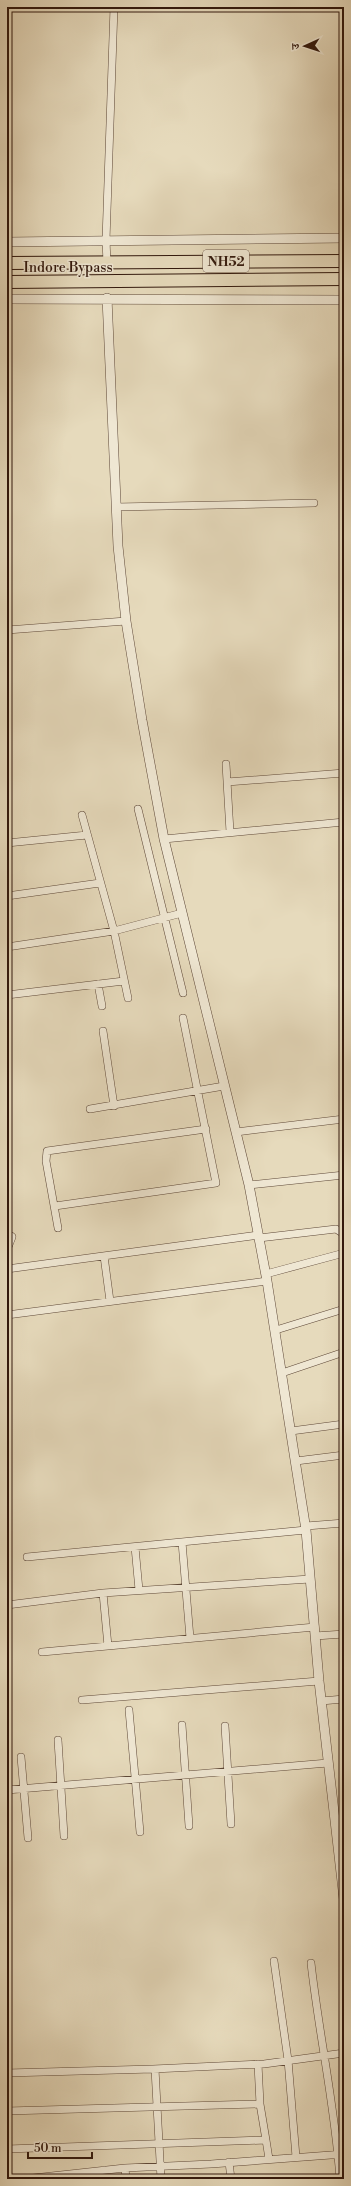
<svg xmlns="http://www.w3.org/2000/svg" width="351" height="2186" font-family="'Libre Bodoni','Noto Serif Devanagari',serif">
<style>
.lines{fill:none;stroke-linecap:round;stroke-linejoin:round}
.minor-casing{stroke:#5e4838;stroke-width:8}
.tertiary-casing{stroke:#5e4838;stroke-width:10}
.trunk-casing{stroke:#31170c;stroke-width:14}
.minor{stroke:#efe7d3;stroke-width:7}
.tertiary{stroke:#efe7d3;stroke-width:9}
.trunk{stroke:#e6dabc;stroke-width:12}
.labels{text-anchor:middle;stroke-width:3;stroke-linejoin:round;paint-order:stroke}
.shield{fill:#efe7d3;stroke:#6a5548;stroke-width:1}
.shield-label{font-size:13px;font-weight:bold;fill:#31170c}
.street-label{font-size:14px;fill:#31170c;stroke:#efe7d3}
</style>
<rect width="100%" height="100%" fill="#e6dabc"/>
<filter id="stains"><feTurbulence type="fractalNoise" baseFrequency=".005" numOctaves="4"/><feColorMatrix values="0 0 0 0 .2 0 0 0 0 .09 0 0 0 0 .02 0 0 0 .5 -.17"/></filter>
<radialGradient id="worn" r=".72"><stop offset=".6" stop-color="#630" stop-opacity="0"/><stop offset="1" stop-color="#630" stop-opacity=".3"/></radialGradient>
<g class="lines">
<defs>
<path id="minor" d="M107 263 106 240 114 7
M116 507 314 503
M7 630 126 621
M226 764 230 832
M227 782 344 773
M138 809 183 993
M82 815 114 931 128 998
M164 839 344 822
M7 843 87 835
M7 896 100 883
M7 947 114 931 182 913
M98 984 102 1006
M7 995 124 981
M103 1031 114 1106
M90 1109 224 1086
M236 1132 344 1119
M249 1185 344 1175
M55 1206 216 1183 183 1018
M58 1228 46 1161 47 1151 206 1129
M259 1238 336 1229 344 1234
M104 1256 110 1301
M7 1269 259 1235
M266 1274 344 1253
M7 1315 267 1281
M276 1330 344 1309
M282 1373 344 1352
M291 1431 344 1424
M296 1461 344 1455
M306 1526 344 1523
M182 1542 190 1638
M135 1547 139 1590
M27 1557 306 1530
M103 1593 108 1646
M7 1605 103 1593 310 1579
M315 1636 344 1634
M42 1652 315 1627
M82 1700 319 1681
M321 1701 344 1699
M129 1710 140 1832
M182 1725 189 1826
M225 1726 231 1824
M58 1740 64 1836
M21 1757 28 1838
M7 1790 328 1763
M274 1961 288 2060 296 2157
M311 1963C319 2035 335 2106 340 2179
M155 2069 161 2179
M7 2073 153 2069 264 2064 344 2053
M260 2104 266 2140
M7 2111 260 2104 258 2064
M7 2149 266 2140 269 2159
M229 2162 231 2179
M125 2168 126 2179
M104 2170 105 2179
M24 2179 125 2168 211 2164 344 2154"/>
<path id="tertiary" d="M7 242 344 238
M107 298 118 546 126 621 142 720 164 839 249 1185 267 1281 306 1530 319 1681 344 1899
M7 299 344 300
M7 1235 11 1237 7 1247"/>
<path id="trunk" d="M7 263 344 261
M7 282 344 279"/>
</defs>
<use href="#minor" class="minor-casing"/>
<use href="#tertiary" class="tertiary-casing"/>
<use href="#trunk" class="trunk-casing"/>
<use href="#minor" class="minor"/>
<use href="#tertiary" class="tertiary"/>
<use href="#trunk" class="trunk"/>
</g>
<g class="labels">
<rect class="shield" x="203" y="250" width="46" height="22" rx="3"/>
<g class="shield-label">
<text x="226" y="266">NH52</text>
</g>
<g class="street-label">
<text x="68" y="272">Indore Bypass</text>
</g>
</g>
<rect width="351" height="2186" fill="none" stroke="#e6dabc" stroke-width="24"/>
<rect x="8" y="8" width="335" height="2170" fill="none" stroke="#31170c" stroke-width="2"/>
<rect x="12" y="12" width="327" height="2162" fill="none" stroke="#31170c"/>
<g transform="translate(305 46) rotate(267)" stroke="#efe7d3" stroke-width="3" paint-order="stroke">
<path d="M0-3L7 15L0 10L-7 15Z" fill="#31170c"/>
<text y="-6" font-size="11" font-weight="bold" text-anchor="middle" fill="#31170c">उ</text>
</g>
<path d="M28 2152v6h64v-6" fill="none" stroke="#31170c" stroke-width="2"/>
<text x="34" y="2152" font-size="12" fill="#31170c" stroke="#efe7d3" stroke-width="3" paint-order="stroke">50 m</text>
<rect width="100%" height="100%" filter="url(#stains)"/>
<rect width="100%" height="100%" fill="url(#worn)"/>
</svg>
